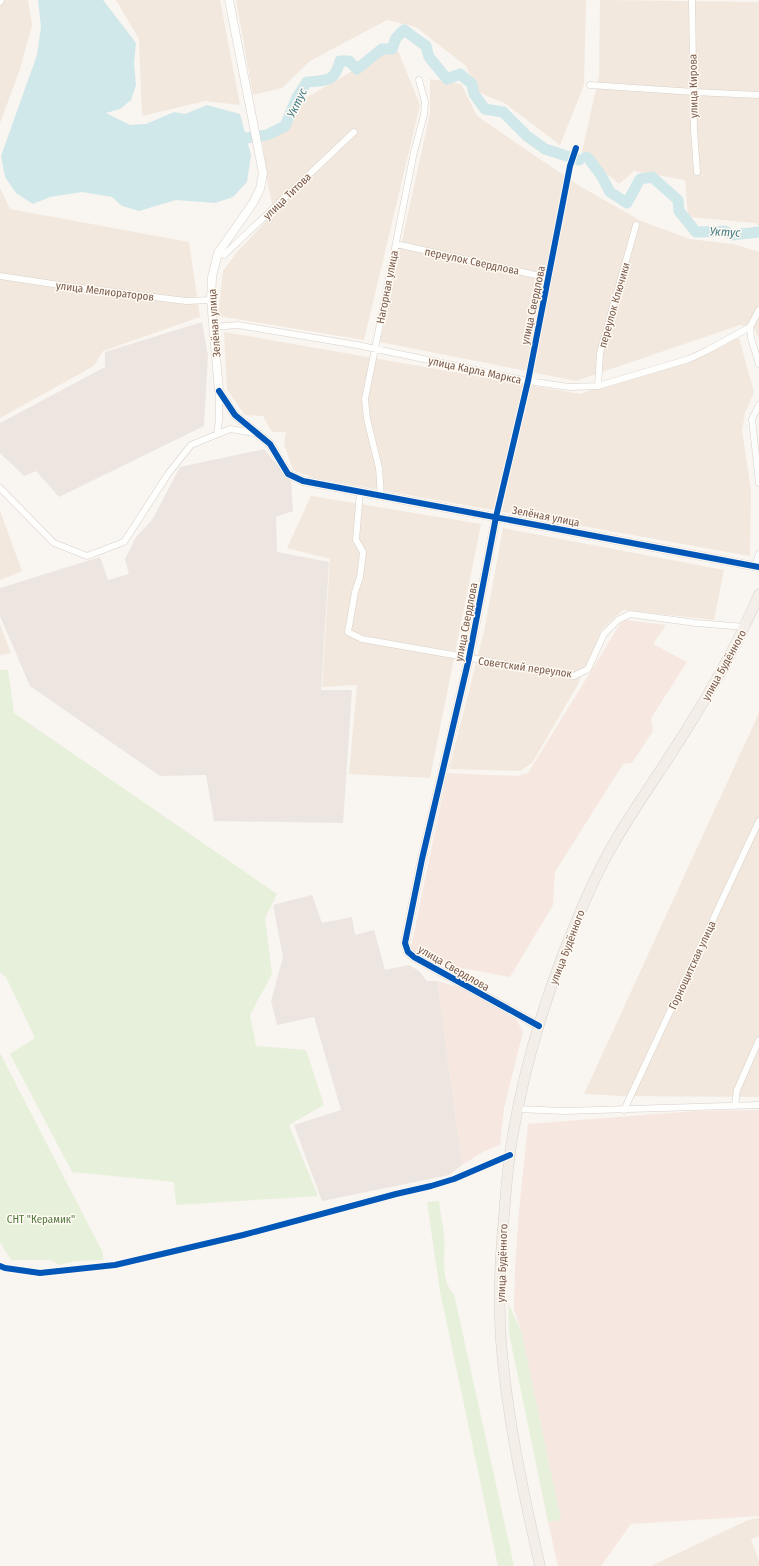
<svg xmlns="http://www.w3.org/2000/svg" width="759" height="1566" font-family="'Fira Sans Condensed',sans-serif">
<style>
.residential{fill:#f2e8de}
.commercial{fill:#f6e8e1}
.industrial{fill:#ede5e0}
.green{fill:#e7f0db}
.water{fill:#d0e8ea}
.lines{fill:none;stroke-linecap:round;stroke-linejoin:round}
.river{stroke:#d0e8ea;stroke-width:11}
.minor-casing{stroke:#d7d1cb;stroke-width:7}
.tertiary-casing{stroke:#d7d1cb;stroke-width:9}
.primary-casing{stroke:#dad1cc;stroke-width:11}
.minor{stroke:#fefefd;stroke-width:6}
.tertiary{stroke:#fefefd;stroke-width:8}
.primary{stroke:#f3eee8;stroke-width:10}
.cycleway-casing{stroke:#fffaf3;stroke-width:8}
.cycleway{stroke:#0057b8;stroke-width:6}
.labels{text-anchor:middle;stroke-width:3;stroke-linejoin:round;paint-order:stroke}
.street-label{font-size:11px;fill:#7a5c4d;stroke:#fffaf3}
.park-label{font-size:11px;fill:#537a41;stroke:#fffaf3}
.water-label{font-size:12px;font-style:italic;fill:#437c86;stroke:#fffaf3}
</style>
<rect width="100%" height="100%" fill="#f9f5f0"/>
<path class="residential" d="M0 0H28L32 25 20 69 0 123Z
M116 0H220L240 105 205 101 142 116 139 39Z
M236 0H586L584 85 560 145 506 104 478 92 466 66 416 27 387 20 310 61 282 88 253 95Z
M600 0 759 2V225L756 223 688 217 685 180 634 171 619 184 582 152 599 76Z
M396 46 420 105 364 340 218 316 223 271 238 251 274 213 268 185 262 138 287 121 297 103Z
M430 79 461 84 477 116 578 185 641 221 690 239 733 244 759 252V339L754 328 740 325 576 381 380 342 430 113Z
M0 188 10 209 189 242 200 317 103 351 94 366 0 418Z
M224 332 580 394 739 338 754 392 745 413 742 431 751 489 750 556 314 478 293 470 284 444 286 432H272L263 416 245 415 227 390Z
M311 496 481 524 430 778 349 774 357 685 322 687 330 559 287 548Z
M0 511 22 571 0 580Z
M503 528 724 570 714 620 623 610 602 629 577 686 532 763 520 771 449 769 484 632Z
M0 625 11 653 0 655Z
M759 713V1097L623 1096 584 1094Z
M759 1518V1536L751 1539 759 1561V1566H651L748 1520Z"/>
<path class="commercial" d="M625 620 666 625 653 644 687 662 651 718 653 731 632 763 623 764 555 872 553 905 510 977 424 961 420 952H410L447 773 517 776 528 773 620 624Z
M437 981 459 987 516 1019 523 1032 504 1108 500 1145 483 1152 462 1165Z
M759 1110V1516L631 1524 601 1566H558L548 1522 561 1520 521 1330 514 1309 515 1267 519 1211 528 1124 695 1111Z"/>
<path class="industrial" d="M202 322 208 356 204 426 59 497 36 471 24 476 0 453V423L105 367V352Z
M264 449 291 482 293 511 276 517 277 552 329 562 321 690H352L343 823 214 821 206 775 160 776 30 686 0 616V588L100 557 108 580 129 574 125 559 136 537 152 520 180 467Z
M312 895 322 923 352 917 355 935 374 930 385 970 409 965 419 971 427 981H437L462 1165 449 1175 322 1201 294 1125 341 1110 314 1017 277 1025 271 1001 283 957 273 905Z"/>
<path class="green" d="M0 670H8L14 713 277 894 265 918 272 974 250 1015 256 1046 306 1050 324 1105 289 1125 318 1196 176 1205 174 1182 72 1172 10 1054 35 1038 6 977 0 973Z
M0 1053 103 1253V1260L75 1261 60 1265 50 1260H11L0 1242Z
M439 1201C440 1212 443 1223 444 1235 446 1254 439 1279 454 1294L514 1566H498L440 1291 427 1202Z
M508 1303 521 1330 561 1520 548 1522 509 1333Z"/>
<path class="water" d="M38 0H103L136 43 134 63 136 85 131 100 120 109 106 113 130 125 146 124 174 112 185 114 207 105 240 114 251 155 247 182 233 197 215 203 176 200 139 211 122 206 112 197 82 192 50 197 33 204 16 193 5 177 1 156 37 55 41 27Z"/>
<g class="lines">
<path class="river" d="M232 140 267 135 285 126 297 97 307 82C327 80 334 83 340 61H349L357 69 382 49H392L396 38 404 30 426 46 429 57 447 79 460 74 472 84 474 94 485 109 503 112 527 136 545 149 579 160
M586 157 588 158 601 175 610 192 627 203 640 179 652 177 678 200 679 211 696 232 725 231 732 235 759 232"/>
<defs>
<path id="minor" d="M692 0 694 130 697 172
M0 2 1 0
M590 85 694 92 759 95
M396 244 549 278
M218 253 224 255 354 132
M0 276 73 287 186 301 211 300
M214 327 238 325 357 345 528 381 569 387 598 386 689 359 708 350 750 327
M750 327 751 338 759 364
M750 327 759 310
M598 386 600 353 636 225
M759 405 752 419 759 483
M217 434 219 420V391
M0 488 54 543 87 556 124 542 168 474 191 445 230 429 255 433
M360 492 356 540 363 552 360 577 355 592 348 632 362 639 574 676 588 669 604 634 618 620 630 614 696 623 745 627
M381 496 379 468 367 419 365 399 414 152 424 115 425 102 419 80
M496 517 528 381 570 166 576 148
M755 566 759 554
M735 1105 737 1090 759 1040
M517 1109 565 1111 759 1105
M624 1110 759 821
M0 1266 5 1268 40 1273 115 1265 243 1235 396 1194 431 1186 454 1179 510 1155"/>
<path id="tertiary" d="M229 0 263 173 260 189 253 203 218 253 212 277 211 300 219 391 235 415 270 444 288 474 303 481 759 567
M496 517 469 658 422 859 405 943 408 952 414 957 539 1026"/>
<path id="primary" d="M540 1566C523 1492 507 1417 501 1341 498 1299 500 1258 504 1216 506 1189 508 1161 513 1134 524 1069 543 1005 567 944 580 912 593 880 610 850 631 812 657 777 680 740 709 694 738 645 759 594"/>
</defs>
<use href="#minor" class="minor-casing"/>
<use href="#tertiary" class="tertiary-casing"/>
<use href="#primary" class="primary-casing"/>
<use href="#minor" class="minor"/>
<use href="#tertiary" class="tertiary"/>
<use href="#primary" class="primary"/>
<defs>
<path id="cycleway" d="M219 391 235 415 270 444 288 474 303 481 759 567
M539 1026 414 957 408 952 405 943 422 859 469 658 496 517 528 381 570 166 576 148
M0 1266 5 1268 40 1273 115 1265 243 1235 396 1194 431 1186 454 1179 510 1155"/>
</defs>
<use href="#cycleway" class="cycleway-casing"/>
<use href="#cycleway" class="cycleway"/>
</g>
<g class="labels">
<g class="street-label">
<text transform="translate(693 86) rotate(-91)" y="4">улица Кирова</text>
<text transform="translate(287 196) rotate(-44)" y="4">улица Титова</text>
<text transform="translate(472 261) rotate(12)" y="4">переулок Свердлова</text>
<text transform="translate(387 287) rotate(-79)" y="4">Нагорная улица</text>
<text transform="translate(105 291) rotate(7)" y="4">улица Мелиораторов</text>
<text transform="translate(533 305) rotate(-78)" y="4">улица Свердлова</text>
<text transform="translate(614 305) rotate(-74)" y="4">переулок Ключики</text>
<text transform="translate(214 323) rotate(-94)" y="4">Зелёная улица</text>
<text transform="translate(475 370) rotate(12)" y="4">улица Карла Маркса</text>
<text transform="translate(546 516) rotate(11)" y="4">Зелёная улица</text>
<text transform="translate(466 622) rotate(-79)" y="4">улица Свердлова</text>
<text transform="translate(724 665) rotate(-61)" y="4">улица Будённого</text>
<text transform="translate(525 667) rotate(8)" y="4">Советский переулок</text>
<text transform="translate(567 947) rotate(-69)" y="4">улица Будённого</text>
<text transform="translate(692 965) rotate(-65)" y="4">Горнощитская улица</text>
<text transform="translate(454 968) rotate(30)" y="4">улица Свердлова</text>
<text transform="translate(502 1263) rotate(-88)" y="4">улица Будённого</text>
</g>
<g class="park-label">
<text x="41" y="1223">СНТ "Керамик"</text>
</g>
<g class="water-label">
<text transform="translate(297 103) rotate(-64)" y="4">Уктус</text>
<text transform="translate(725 232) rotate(3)" y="4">Уктус</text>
</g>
</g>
</svg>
